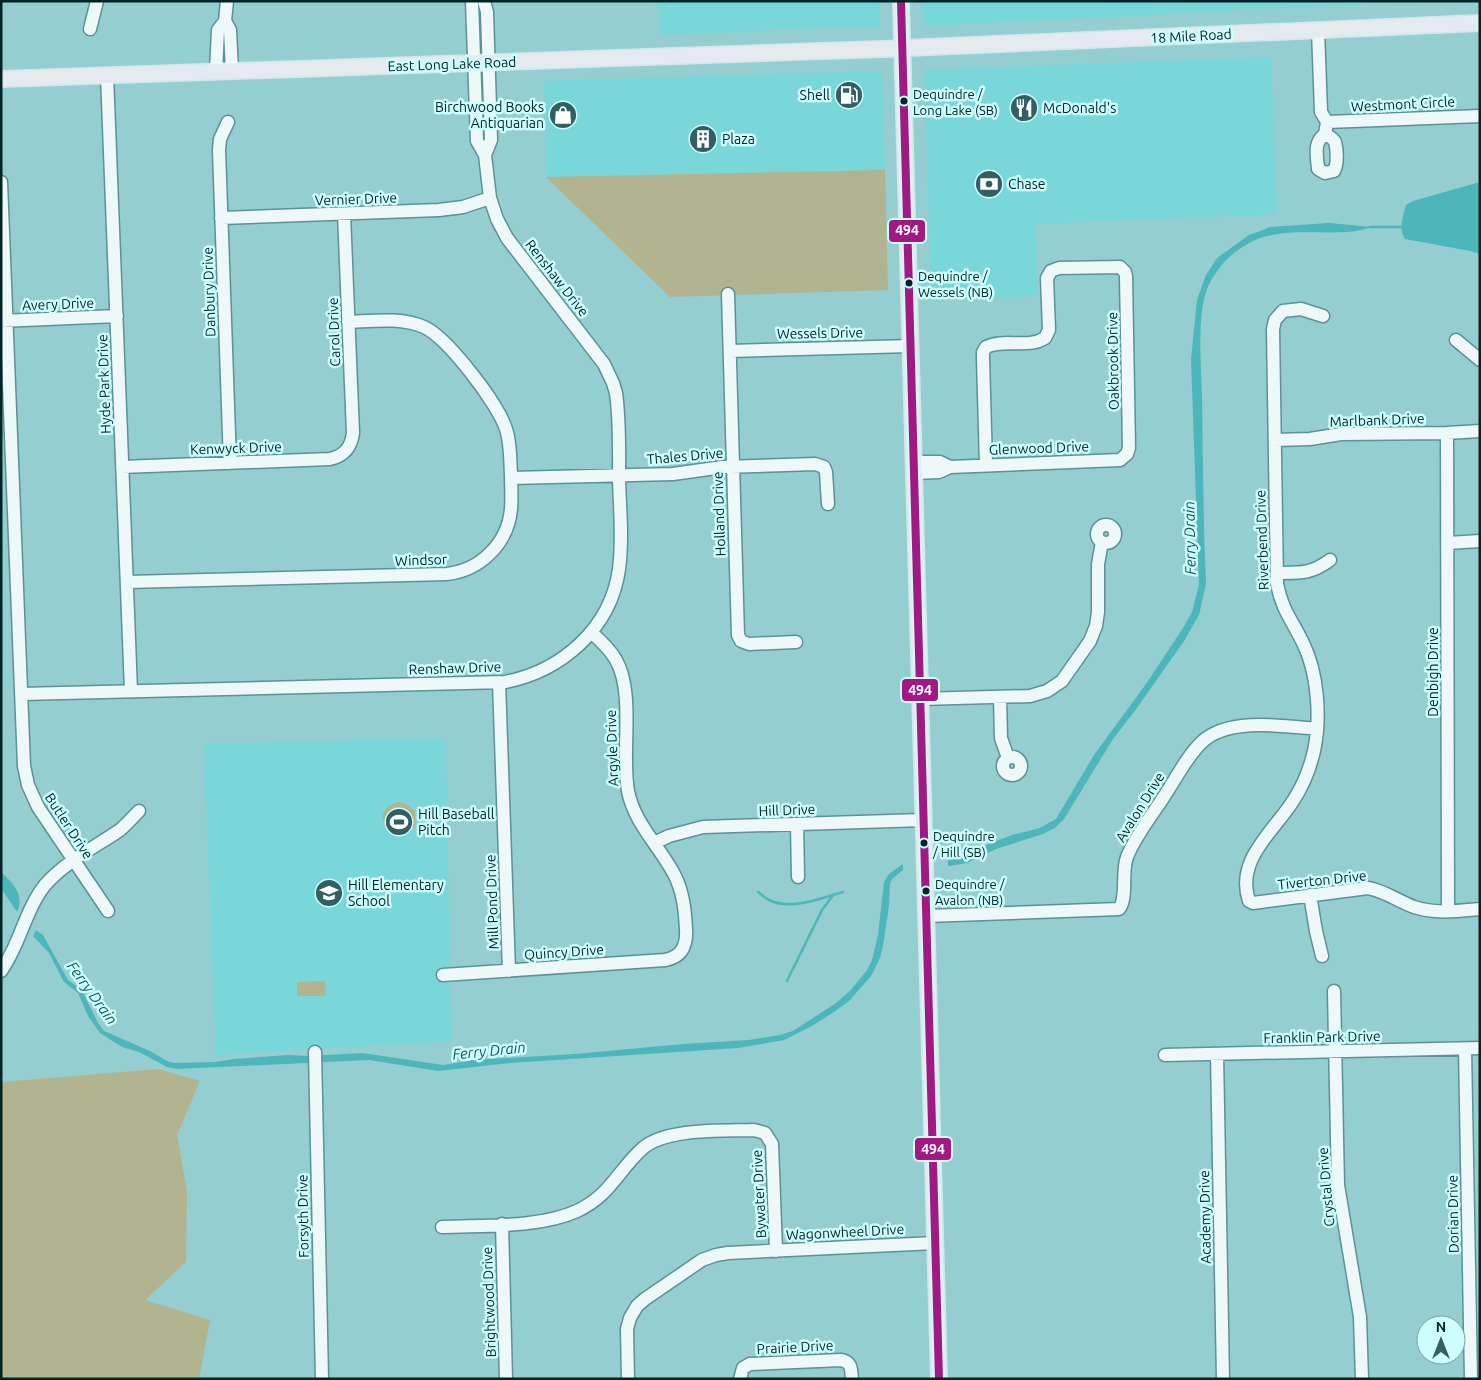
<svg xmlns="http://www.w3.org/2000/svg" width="1481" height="1380" font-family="Ubuntu,sans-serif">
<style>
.built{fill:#79d7d9}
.green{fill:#b1b48f}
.water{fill:#4cb6ba}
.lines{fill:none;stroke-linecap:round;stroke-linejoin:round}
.stream{stroke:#4cb6ba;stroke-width:2.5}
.minor-casing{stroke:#5c9293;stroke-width:15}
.major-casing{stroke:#cfe9ea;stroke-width:18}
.minor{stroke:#eff8f8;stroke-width:12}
.major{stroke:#e5eaef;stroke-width:15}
.bus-1-casing{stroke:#cdfdfe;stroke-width:11}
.bus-1{stroke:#a31984;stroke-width:8}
.bus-dot{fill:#002324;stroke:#cdfdfe;stroke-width:2}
.labels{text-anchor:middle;stroke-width:5;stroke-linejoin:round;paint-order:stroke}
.bus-label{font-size:13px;fill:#002324;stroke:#cdfdfe;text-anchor:start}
.street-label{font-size:14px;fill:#002324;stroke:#cdfdfe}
.poi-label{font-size:14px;fill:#002324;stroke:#cdfdfe;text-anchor:start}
.water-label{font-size:15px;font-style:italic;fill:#13585a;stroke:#cdfdfe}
.line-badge{stroke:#cdfdfe;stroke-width:2}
.badge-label{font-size:14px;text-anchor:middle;font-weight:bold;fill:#fff}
</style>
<rect width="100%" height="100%" fill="#94ced0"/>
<path class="built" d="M658 1H879L880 28H821L660 35Z
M922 1H1383V3L924 26Z
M1271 57 1277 214 1036 224 1038 296 931 301 925 70Z
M882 71 885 170 546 177 544 81Z
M446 738 451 1041 216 1055 204 744Z"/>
<path class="green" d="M885 170 888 290 670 297 546 177Z
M400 802C416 808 416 811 415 827L407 834H390L385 828 382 815C386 807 391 804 400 802Z
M325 981 326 996H297V982Z
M159 1069 200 1081 177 1135 187 1191 186 1262 145 1300 210 1320 199 1379H1V1082Z"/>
<path class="water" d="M1480 182V254L1470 251 1405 239C1398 228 1403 217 1406 205L1413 201Z
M1329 223 1372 227C1364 229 1355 232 1347 232 1318 234 1280 228 1253 241 1232 251 1216 268 1207 289 1197 315 1201 366 1202 395 1203 458 1203 521 1206 584L1199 615 1184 641 1137 708 1113 739 1064 819 1055 828 1043 834 996 849 967 863 948 866V860L957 859 984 846 1012 835 1040 828 1056 819 1094 755 1146 684 1183 628 1192 612 1199 585 1191 359 1197 300 1206 275 1217 258 1249 235 1266 229 1269 227Z
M903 864V870L892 879 890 884 889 906 883 945 880 958 871 976 849 1001 834 1012 812 1026 784 1040 738 1048 510 1063 438 1071 369 1060 177 1069 167 1067 139 1052 122 1047 100 1033 88 1016 78 993 64 982 49 953 33 936 36 930 43 935 68 980 82 990 98 1023 104 1031 150 1051 167 1061 174 1063 215 1062 234 1059 289 1055 309 1056 363 1053 443 1065 474 1060 575 1054 683 1044 749 1040 780 1035 793 1031 836 1003 850 991 867 970 872 960 878 935 884 882 889 874Z
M1 872C13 883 25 895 17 912L1 888Z"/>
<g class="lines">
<path class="stream" d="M1370 227H1401
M758 892C762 895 766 899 771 901 794 910 821 898 843 892
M787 981 822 910 834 894"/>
<defs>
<path id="minor" d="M484 1 487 12 491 140 485 155
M225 21 227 1
M90 29 97 1
M1318 30 1321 112 1327 122
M216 71 218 30 225 21 230 30 232 71
M107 75 131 691
M228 122 220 139 219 150 230 463
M1327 122 1480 116
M1325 134C1329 136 1333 138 1335 142 1337 149 1338 164 1334 171L1325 173 1318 169C1317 155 1313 143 1325 134L1327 122
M1 182 24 766 28 785 38 807 108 911
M221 218 439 210 463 207 490 198
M728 294 738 635 741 641 749 644 796 642
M1323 316 1301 309 1283 311 1275 320 1273 329 1277 584C1282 610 1292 620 1303 643 1318 673 1321 718 1314 751 1310 768 1303 786 1293 801 1274 831 1235 860 1249 901L1253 903 1368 888C1385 891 1398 901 1414 907 1435 914 1458 911 1480 909
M1 321 117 316
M1456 340 1480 360
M730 351 911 346
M1447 433 1448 911
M1275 440 1310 439 1341 434 1447 433 1480 431
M914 462H940L950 467
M122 467 330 459C344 456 351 448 353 433L344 214
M914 473 939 472 950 467 1120 460 1127 454 1129 448 1126 276 1125 272 1120 267 1059 268 1051 271 1047 278 1049 330 1045 338C1028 349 1004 338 986 347L983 352V359L986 465
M511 478 673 474 723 467 815 464 824 467 826 472 828 504
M1097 534a9 9 0 1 1 18 0a9 9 0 1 1-18 0Z
M1448 543 1480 541
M1277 573C1301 573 1311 574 1330 560
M127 582 447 574C481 570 508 543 511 509 512 498 511 486 511 475 510 460 511 444 506 429 498 404 448 338 424 327 401 317 373 321 348 322
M499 682 509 971
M21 694 505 682C562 671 611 628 619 569 623 540 620 510 619 481 619 452 620 422 616 393L613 383 604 364 507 238 497 219 490 198 485 155 477 141 472 1
M1000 697 1001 738 1008 758
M920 699 1030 696 1047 691 1062 681 1090 641 1096 626 1098 612V564L1102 542
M1003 766a9 9 0 1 1 18 0a9 9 0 1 1-18 0Z
M797 824 798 877
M654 843 669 836 703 827 923 820
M1310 895 1316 931 1322 956
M926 916 1119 909C1128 898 1121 873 1127 857 1135 836 1153 814 1165 795 1177 777 1187 756 1202 742 1228 717 1284 726 1317 729
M1 971C20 945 25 910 45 885 65 862 95 847 120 830 127 824 133 817 139 811
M443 975 665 960C682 957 687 945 686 929 685 910 683 891 674 874 660 847 634 823 628 791 621 754 635 693 616 660 610 649 600 640 591 632
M1334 991 1338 1185 1360 1317 1362 1379
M1465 1049 1471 1379
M315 1052 322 1379
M1217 1054 1223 1379
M1165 1055 1480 1048
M502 1224 506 1379
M442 1227C485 1225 539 1228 577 1211 611 1195 618 1170 643 1148 666 1128 723 1131 754 1130L765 1133 772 1144 776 1251
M628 1379 627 1329 630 1318 637 1306 645 1299 702 1260 716 1255 728 1253 935 1243
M740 1379 743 1368 750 1364 841 1360C852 1362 851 1369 852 1379"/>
<path id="major" d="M901 1 939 1379
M1 79 883 49 1480 23"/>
</defs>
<use href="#minor" class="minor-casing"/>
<use href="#major" class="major-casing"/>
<use href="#minor" class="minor"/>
<use href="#major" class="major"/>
<defs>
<path id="bus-1" d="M901 1 939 1379"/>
</defs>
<use href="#bus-1" class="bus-1-casing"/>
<use href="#bus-1" class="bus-1"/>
</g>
<defs>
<symbol id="fuel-disc" viewBox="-11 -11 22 22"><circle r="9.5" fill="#345f60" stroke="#cdfdfe"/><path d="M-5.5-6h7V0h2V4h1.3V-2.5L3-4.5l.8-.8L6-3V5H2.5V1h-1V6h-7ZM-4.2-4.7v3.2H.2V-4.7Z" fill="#fff"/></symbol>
<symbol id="restaurant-disc" viewBox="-11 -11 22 22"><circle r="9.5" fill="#345f60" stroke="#cdfdfe"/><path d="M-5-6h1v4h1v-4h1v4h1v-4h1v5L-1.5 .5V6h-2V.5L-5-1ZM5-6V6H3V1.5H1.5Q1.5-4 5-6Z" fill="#fff"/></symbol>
<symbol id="shop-disc" viewBox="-11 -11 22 22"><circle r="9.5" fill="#345f60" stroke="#cdfdfe"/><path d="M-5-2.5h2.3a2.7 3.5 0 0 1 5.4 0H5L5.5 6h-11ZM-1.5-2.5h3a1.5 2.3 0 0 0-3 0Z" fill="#fff"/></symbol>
<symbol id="building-disc" viewBox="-11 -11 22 22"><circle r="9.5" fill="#345f60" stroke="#cdfdfe"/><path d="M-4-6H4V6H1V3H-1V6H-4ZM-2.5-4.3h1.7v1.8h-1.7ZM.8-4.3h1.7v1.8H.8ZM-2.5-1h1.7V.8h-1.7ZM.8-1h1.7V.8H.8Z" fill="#fff"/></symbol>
<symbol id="bank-disc" viewBox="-11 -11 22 22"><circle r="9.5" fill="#345f60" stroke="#cdfdfe"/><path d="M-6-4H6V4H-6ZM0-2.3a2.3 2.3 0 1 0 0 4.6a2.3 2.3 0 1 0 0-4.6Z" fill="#fff"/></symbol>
<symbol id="stadium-disc" viewBox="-11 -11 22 22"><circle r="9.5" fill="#345f60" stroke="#cdfdfe"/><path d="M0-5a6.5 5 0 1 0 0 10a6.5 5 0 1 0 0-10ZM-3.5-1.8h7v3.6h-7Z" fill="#fff"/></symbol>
<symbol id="school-disc" viewBox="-11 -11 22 22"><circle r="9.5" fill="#345f60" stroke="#cdfdfe"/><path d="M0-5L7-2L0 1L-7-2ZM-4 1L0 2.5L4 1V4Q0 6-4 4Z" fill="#fff"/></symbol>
</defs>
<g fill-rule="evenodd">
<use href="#fuel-disc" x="833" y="79" width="32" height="32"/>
<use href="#restaurant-disc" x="1008" y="92" width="32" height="32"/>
<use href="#shop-disc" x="547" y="99" width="32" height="32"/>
<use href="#building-disc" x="687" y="123" width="32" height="32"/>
<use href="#bank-disc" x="973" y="168" width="32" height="32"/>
<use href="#stadium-disc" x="383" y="806" width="32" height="32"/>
<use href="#school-disc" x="313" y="877" width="32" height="32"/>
</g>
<g class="bus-dot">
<circle cx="904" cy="101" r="4.5"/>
<circle cx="909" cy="283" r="4.5"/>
<circle cx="924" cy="843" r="4.5"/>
<circle cx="926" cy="891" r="4.5"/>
</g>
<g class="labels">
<g class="bus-label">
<text x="913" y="99">Dequindre /<tspan x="913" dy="16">Long Lake (SB)</tspan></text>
<text x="918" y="281">Dequindre /<tspan x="918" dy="16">Wessels (NB)</tspan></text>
<text x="933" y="841">Dequindre<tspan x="933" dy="16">/ Hill (SB)</tspan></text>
<text x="935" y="889">Dequindre /<tspan x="935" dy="16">Avalon (NB)</tspan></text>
</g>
<g class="street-label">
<text transform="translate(1191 36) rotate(-3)" y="5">18 Mile Road</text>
<text transform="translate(452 64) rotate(-2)" y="5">East Long Lake Road</text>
<text transform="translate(1403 104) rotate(-3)" y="5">Westmont Circle</text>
<text transform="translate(356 199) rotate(-2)" y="5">Vernier Drive</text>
<text transform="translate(557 278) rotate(52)" y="5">Renshaw Drive</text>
<text transform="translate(209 292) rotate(-92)" y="5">Danbury Drive</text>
<text transform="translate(58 304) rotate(-2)" y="5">Avery Drive</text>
<text transform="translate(334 332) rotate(-92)" y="5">Carol Drive</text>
<text transform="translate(820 333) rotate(-1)" y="5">Wessels Drive</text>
<text transform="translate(1113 361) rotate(-91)" y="5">Oakbrook Drive</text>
<text transform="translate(104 384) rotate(-92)" y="5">Hyde Park Drive</text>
<text transform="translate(1377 420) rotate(-2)" y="5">Marlbank Drive</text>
<text transform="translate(236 448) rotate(-2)" y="5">Kenwyck Drive</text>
<text transform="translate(1039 448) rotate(-2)" y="5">Glenwood Drive</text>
<text transform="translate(685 456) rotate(-5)" y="5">Thales Drive</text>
<text transform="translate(719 514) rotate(-92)" y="5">Holland Drive</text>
<text transform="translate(1262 540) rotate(-92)" y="5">Riverbend Drive</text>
<text transform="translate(421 560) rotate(-2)" y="5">Windsor</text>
<text transform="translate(455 668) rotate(-2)" y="5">Renshaw Drive</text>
<text transform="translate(1433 672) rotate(-90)" y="5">Denbigh Drive</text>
<text transform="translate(612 748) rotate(-92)" y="5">Argyle Drive</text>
<text transform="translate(1140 807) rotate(-58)" y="5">Avalon Drive</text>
<text transform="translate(787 810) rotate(-2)" y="5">Hill Drive</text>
<text transform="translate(69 826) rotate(57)" y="5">Butler Drive</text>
<text transform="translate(1322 880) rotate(-6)" y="5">Tiverton Drive</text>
<text transform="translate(492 902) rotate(-92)" y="5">Mill Pond Drive</text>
<text transform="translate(564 952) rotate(-4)" y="5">Quincy Drive</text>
<text transform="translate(1322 1037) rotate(-1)" y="5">Franklin Park Drive</text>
<text transform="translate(1326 1187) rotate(-95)" y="5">Crystal Drive</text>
<text transform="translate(759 1194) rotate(-93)" y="5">Bywater Drive</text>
<text transform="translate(1453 1214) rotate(-91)" y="5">Dorian Drive</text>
<text transform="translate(303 1216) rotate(-91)" y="5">Forsyth Drive</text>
<text transform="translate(1205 1217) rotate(-91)" y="5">Academy Drive</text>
<text transform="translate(845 1232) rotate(-3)" y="5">Wagonwheel Drive</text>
<text transform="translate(489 1302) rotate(-92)" y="5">Brightwood Drive</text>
<text transform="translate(795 1347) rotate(-3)" y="5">Prairie Drive</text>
</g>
<g class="poi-label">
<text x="830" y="100" text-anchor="end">Shell</text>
<text x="544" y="112" text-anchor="end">Birchwood Books<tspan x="544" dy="16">Antiquarian</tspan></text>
<text x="1043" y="113">McDonald's</text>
<text x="722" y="144">Plaza</text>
<text x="1008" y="189">Chase</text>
<text x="418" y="819">Hill Baseball<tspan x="418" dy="16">Pitch</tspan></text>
<text x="348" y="890">Hill Elementary<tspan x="348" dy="16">School</tspan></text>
</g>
<g class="water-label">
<text transform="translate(1190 538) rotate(-91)" y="5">Ferry Drain</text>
<text transform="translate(92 993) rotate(54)" y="5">Ferry Drain</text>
<text transform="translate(489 1051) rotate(-6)" y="5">Ferry Drain</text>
</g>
</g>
<g class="line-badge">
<rect x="888" y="219" width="38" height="24" rx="5" fill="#a31984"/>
<rect x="901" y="678" width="38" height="24" rx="5" fill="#a31984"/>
<rect x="914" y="1137" width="38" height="24" rx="5" fill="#a31984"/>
</g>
<g class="badge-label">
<text x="907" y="235">494</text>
<text x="920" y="695">494</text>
<text x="933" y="1154">494</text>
</g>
<rect width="1481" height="1380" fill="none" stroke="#002324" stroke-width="5"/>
<g transform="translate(1441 1340)"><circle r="24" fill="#cdfdfe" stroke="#7ba6a7"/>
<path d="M0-4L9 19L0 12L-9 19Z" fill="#345f60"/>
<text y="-8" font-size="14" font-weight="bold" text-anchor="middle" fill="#002324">N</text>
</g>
</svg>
